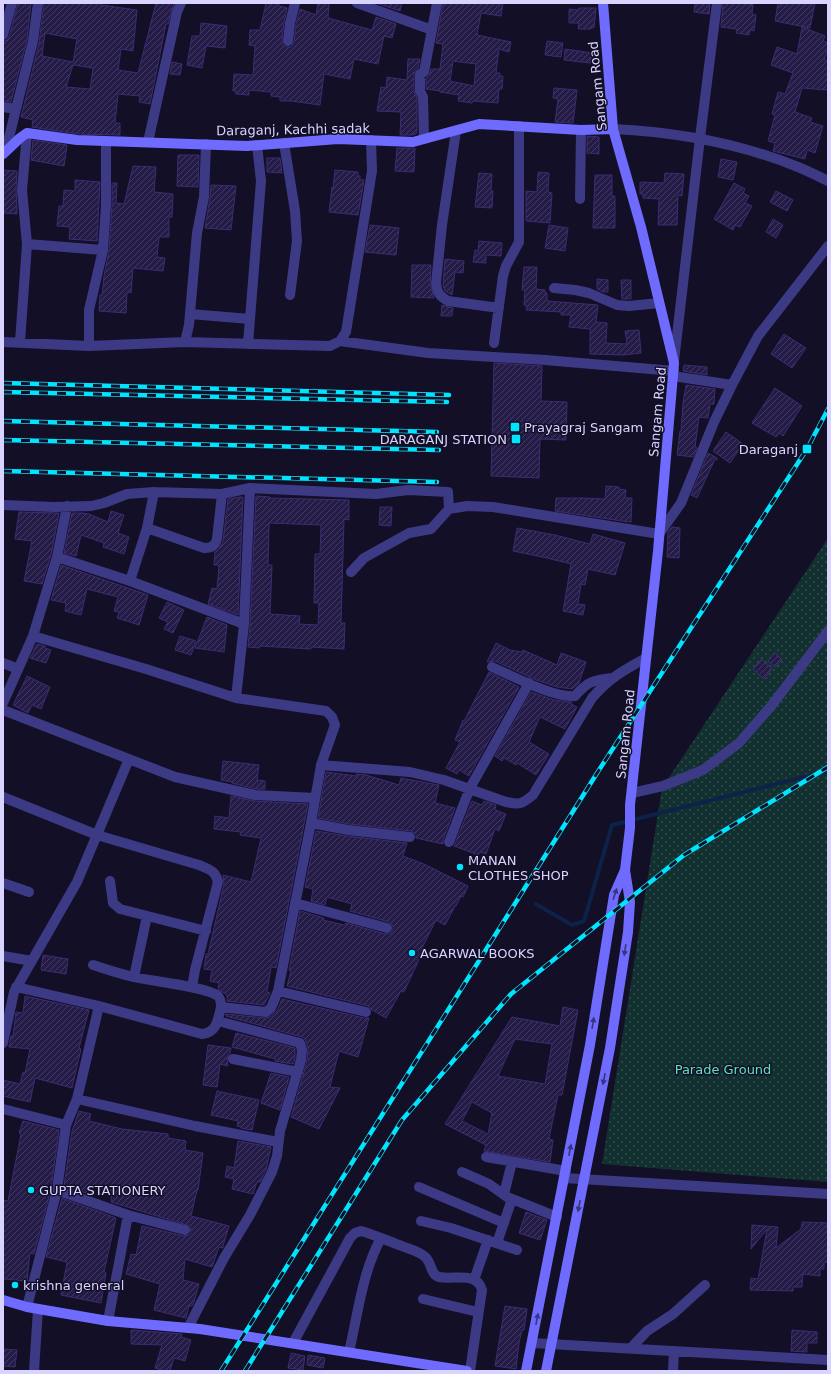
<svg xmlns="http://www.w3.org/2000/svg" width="831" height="1374" font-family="'DejaVu Sans',sans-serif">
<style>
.park{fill:url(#park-dots)}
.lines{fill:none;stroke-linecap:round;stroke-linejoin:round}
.stream{stroke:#0c2248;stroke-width:4}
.building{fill:url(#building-hatch);stroke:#3b2d73;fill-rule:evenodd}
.street{stroke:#3d3a85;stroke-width:10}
.secondary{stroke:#6f6bff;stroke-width:10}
.rail-casing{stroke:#00e5ff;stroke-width:4.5}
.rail{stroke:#130f26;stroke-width:3;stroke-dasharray:9;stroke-linecap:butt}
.oneway{fill:#38347d}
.poi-dot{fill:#00e5ff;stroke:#130f26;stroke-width:1.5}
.labels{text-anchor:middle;stroke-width:3;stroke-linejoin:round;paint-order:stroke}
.street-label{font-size:13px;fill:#d9d4ff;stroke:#130f26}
.poi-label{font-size:13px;fill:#d9d4ff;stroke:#130f26;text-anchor:start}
.park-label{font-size:13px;fill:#5fe0c0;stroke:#130f26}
</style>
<defs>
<pattern id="park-dots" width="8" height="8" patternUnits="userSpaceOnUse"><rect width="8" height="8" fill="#12302f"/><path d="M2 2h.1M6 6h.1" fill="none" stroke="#344d4e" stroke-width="1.8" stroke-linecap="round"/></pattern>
<pattern id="building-hatch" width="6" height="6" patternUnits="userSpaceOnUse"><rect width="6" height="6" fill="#241b47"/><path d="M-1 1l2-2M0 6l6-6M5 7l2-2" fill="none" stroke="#433b63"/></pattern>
</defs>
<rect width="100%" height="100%" fill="#130f26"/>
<path class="park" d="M828 538V1182L602 1164 662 788Z"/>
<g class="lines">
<path class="stream" d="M536 904 572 925 584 921 612 825 828 771"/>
</g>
<path class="building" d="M18 3H31L27 40 11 102 3 101V41L7 40 9 37Z
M44 3H101V5L137 10 133 51 121 49 118 70 138 73 156 3H174L168 24H166L150 104 139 102 140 96 118 94 115 123H120V135L78 134 32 127 33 120 21 117 39 43ZM45 33 77 39 73 62 42 56ZM73 65 93 68 90 89 66 87Z
M266 3H279V6L287 8 284 22 282 40V44L287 47H291L294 42 296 24 300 9 316 15 318 3H329L328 18 372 30 376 17 396 24 392 38 384 36 378 64 354 59 350 79 324 74 320 105 291 101H280V97L271 96V92L249 90V95L236 94V91H233L234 74 253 75 255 46 249 45 250 30H260Z
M380 3H402L400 11 379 4Z
M443 3H503L501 16 481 13 477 35 511 42 509 52 499 49 496 73H500V76H503L502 89H499L498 103 473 101 472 103 458 101 459 95 440 92V91L426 89V78L429 76 431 69H440L443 44 436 43ZM453 61 476 64 474 86 450 81Z
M695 3H710L709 14 694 12Z
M723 3 753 4 752 14 756 15 754 31 750 30 749 35 736 33 737 29 721 27Z
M778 3H815L810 28 775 21Z
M579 8H596L594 28 591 27V29H578L579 23H569V9L579 10Z
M201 23 227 26 225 48 206 46 202 68 187 65 192 36H200Z
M802 27 825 36 823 41 828 43V49L824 60H828V90L802 88 795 112 812 118 810 122 823 126 815 153 807 150 805 159 773 151 775 143 768 141 775 115 772 114 778 92 785 94 793 73 771 65 777 47 797 54Z
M547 41 563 43 561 57 545 55Z
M565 49 592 53 590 63 564 60Z
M408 59H420L418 68 415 70 414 74V91L417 99V130L416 134 412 135H400L401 112 377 111 381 87 386 88 387 77 407 80Z
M172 62 182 64 180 75 170 74Z
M554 88 577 90 573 123 555 122 558 99 553 98Z
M587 136 599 137V154L587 153Z
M33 140 67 145 64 166 31 160Z
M397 148H415L414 172 395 171Z
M178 155H199L198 187 177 186Z
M267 158H280L282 173 267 172Z
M721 159 737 162 733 180 718 177Z
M133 166 156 167 154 192 173 194 172 217H169V237H159L157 257 165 258 163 271 133 268 131 293 127 292 126 313 99 311 100 295H102L104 276 109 250 112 205V183H117L116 203 124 204Z
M3 170 17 171 16 189 17 214 3 213Z
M335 170 358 172V176H360V180H364L358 215 329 212 332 187 333 188Z
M538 172 549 173 548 192 552 193 550 223 526 221V191L537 192Z
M479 173 492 174 491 191H493L492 208 475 207Z
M665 173 684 174 682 196 678 195 677 225H658L659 199 643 198V194H640V182L664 183Z
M595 175H612V196H615V228H593Z
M75 180 100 182 97 241 69 239 70 227 57 226 59 206H63L64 190 75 191Z
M734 183 745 189 743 193 749 196 745 203 752 206 740 227 735 225 733 230 714 219Z
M211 185 236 186 231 230 205 228 210 198Z
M776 191 793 200 787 211 770 202Z
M773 219 783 225 776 238 766 232Z
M370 225 399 228 396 255 365 252Z
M549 225 568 228 565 251 545 248Z
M479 241 502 243 501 256 486 255V263L473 262 475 250 478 251Z
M445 259 464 261 463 273 455 272 452 295 445 291 443 285Z
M412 265H431L430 284 434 298 411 297Z
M524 267H537L536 289 545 290V293H547V301L598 305 596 322 607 323 606 343 627 344 625 331 639 330 641 353 623 355 590 354V329L569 327 571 315H561V312L526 310 527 306 524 305 525 290H522Z
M597 279 608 280V292H603L597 289Z
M621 280H631V299H622Z
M442 305 453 308 452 316H441Z
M784 334 806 348 792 368 771 354Z
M494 363 542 366 541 401 567 402 566 440 540 439 539 478 491 476Z
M684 365 707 367V375L683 371Z
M686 385 715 389 714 404H710L708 418 699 417 695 447 697 448 693 457 677 455 680 431H681L683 403Z
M775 388 802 406 783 436 779 433 776 437 752 423Z
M726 432 743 444 730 463 713 451Z
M708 453 717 458V460L715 459 697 498 691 495Z
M606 486 619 487V489L626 490 625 498H632L631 522 622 521 555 511 556 498H582L605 499Z
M256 496 270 497V498L349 500V520L344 519 341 623H345L344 649 311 647V649L260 646 259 648 248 647 250 624ZM269 523 321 525 320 554H315L314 603H319L318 625 299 624 300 616 270 614 272 565H268Z
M240 497H243L238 615 208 604 212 588 217 589 219 565H214L215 552 219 549 223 541 228 499Z
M380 507H392L391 526 379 525Z
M111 511 124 515 118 533 129 537 124 554 103 547 104 543 81 535 76 556 64 553 72 513H82L89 514 108 522Z
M19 512 59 513 51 555 42 584 24 581 32 541 15 539Z
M672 527 680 528 679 558 667 557 668 532Z
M517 528 555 535 590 544 593 534 625 543 615 575 588 569 585 585 581 584 578 604 585 605 583 615 563 611 571 564 547 558 513 551Z
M61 565 148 595 139 625 117 618 119 612 114 611 118 597 87 589 81 615 65 611 66 603 51 600Z
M167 602 184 610 173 633 164 629 168 622 159 618Z
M207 617 227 625 224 652 195 648Z
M180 636 196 641 191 655 175 650Z
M496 643 510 650 522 652 523 650 557 665 561 653 586 662 579 683 572 689 557 687 536 680 495 661 487 662Z
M37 644 45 646V648L51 650 46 663 30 658Z
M775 653 782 660 775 667 768 661Z
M761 659 772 669 764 679 753 669Z
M489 672 519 687 469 776 459 770 457 774 446 768 460 742 455 740 463 720 464 721Z
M27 676 50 687 41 709 32 705 28 713 13 705Z
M531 692 554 700 572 702 571 704 577 707 565 729 540 717 529 742 549 754 536 775 517 763 516 765 504 758 502 761 495 756Z
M223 761 259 765 257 780 265 781V789H256L232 783V782L221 780Z
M326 772 356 776V774L366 775 399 785 401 778 439 785 435 803 455 808 443 840V844L416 838V834L411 831 349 824 318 818Z
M231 796 255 801 308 804 276 968 271 967 267 992 270 993 264 1005 227 1001V995L218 989 219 983 210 981 212 970 204 969 206 954H208L224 884 223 875 251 882 261 838 240 835 241 832 214 829 215 816 229 818Z
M472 801 482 805 484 801 496 805 495 810 506 814 499 831 495 829 486 854 480 852 478 855 454 846Z
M316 831 347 836 407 843 403 856 424 864 468 886 463 897 461 896 456 906H455L445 925 436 920 421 950 423 951 404 992 401 991 386 1018 372 1010 368 1006 287 986 291 971 289 970 300 911 324 918 323 920 344 925 346 923 385 934 391 933 393 929V926L389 922 350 911 352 904 327 897 325 905 311 901 313 889 305 887Z
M43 955 68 959 66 974 41 970Z
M25 996 89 1010 79 1048 81 1049 72 1088 35 1078 30 1102 3 1096V1080L20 1084 23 1072 25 1073 30 1049 9 1047 11 1036H13L16 1012 23 1013Z
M282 999 364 1018H369L358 1057 339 1051 330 1087 340 1088 319 1129 291 1117 307 1061 308 1048 305 1039 302 1037 226 1016V1014L265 1018 270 1017 277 1011Z
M563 1007 578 1010 562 1095H558L549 1139 553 1140 550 1162 484 1151 486 1145 445 1124 512 1017 560 1026ZM515 1039 552 1044 545 1084 498 1076ZM472 1102 492 1113 488 1134 462 1121Z
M236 1033 295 1048V1059L293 1064 275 1061V1059L232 1047Z
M208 1045 231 1048 230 1053 227 1058 228 1066 220 1064 217 1087 203 1085Z
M271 1073 289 1077 280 1110 261 1103Z
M217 1091 259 1100 252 1130 241 1128V1127L237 1126 238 1121 211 1115Z
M79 1111 91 1114 89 1121 122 1129 168 1134V1138L186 1141 185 1150 203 1153 198 1190H197L191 1216 229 1226 223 1246V1248L219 1247 212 1267 185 1259 183 1280 199 1284 194 1302 192 1306H189L186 1318 154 1310 160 1284 126 1274 131 1254 136 1255 142 1226 184 1236 189 1235 191 1232 190 1226 111 1202 112 1191 88 1186 86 1193 64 1186 72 1131Z
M23 1121 59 1130 51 1189 34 1254 30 1253 27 1281 3 1279V1200L8 1201 21 1134 19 1133Z
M238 1141 271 1147 266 1170 260 1182H257L253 1194 232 1189 234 1179 225 1177 227 1166 234 1168Z
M62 1198 116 1218 104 1272 106 1273 101 1303 61 1295 67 1262 46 1257Z
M526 1212 547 1220 540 1240 519 1233Z
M802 1222 828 1223V1263L824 1262V1269H820V1276L803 1274 802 1287H793V1291L750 1290 751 1278 758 1279 767 1229 751 1249 752 1225 778 1227 776 1248 801 1229Z
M505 1306 527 1309 524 1330H522L519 1343 516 1369 495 1366Z
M131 1330 182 1334 181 1337 191 1340 185 1361 174 1358 170 1371H164L155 1368 162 1345 131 1344Z
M792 1330 817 1332V1343H807V1352L791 1351Z
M3 1349 17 1350 15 1367 3 1366Z
M291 1353 305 1356 303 1370 288 1368Z
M308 1355 325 1358 323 1368 307 1365Z"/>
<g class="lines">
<path class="street" d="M357 3 432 30
M3 35 12 3
M288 41 290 23 295 3
M3 107 16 109 6 150
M16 109 33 41 38 3
M613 129C676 132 739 143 798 167 808 171 818 176 828 181
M456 131 442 225 436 283C437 292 439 296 448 301L499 308
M424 139 423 97 420 91V74L424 72 437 3
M148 142 177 12 181 3
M284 143 295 211 297 241 290 295
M580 199 581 130
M27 244 103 250
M554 288 575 290 589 293 617 305 629 306 659 303
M190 314 250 319
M340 341 428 353 545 360 674 371
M3 342 89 346 185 342 330 346 340 341 346 332 372 171 371 140
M20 342 27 244 22 190 27 133
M185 342 189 325 197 233 204 197 206 144
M494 343 503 276 506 266 519 242V126
M248 344 261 181 257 145
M89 346V310L103 250 106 205V142
M674 361 700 138 717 3
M673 376 732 385
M3 505 54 507 91 506 104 503 127 494 154 492 222 494 250 488 376 494 408 490 448 492 449 509
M147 528 204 548C212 548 215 546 217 539L222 494
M57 557 130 581 244 624
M351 572 364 558 409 533 431 529 449 509 467 506 493 507 659 534 681 503 714 422 732 385 758 336 828 246
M130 581 147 528 154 492
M33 636 146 669 236 698 326 711 332 717 335 725 321 765 410 772 444 780 506 802C520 805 522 804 533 795L592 698C609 678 624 670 646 658
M3 663 18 669
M492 667C513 676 553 698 575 696 587 682 593 680 612 678
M236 698 244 624 250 488
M3 703 33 636 57 557 67 506
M3 710 175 777 255 795 315 798
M632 793 663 786 703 770 739 743 772 705 828 631
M3 797 97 835 199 865C209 869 216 871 218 882L195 970 192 987
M311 823 348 830 410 837
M449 842 470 788 529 683
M110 881 113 903 120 909 206 931
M3 883 29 892
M295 903 387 928
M3 956 32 961
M93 965C106 969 120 974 134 977 150 981 208 987 218 996 221 999 221 1004 221 1007
M134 977 147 916
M16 987 99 1006
M278 991 366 1012
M3 1043 14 992 77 882 129 759
M233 1059 298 1072
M77 1099 195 1126 278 1142
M3 1109 66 1125
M486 1157 566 1171
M462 1172 489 1184 507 1197 557 1217
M564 1178 828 1194
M419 1187 504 1223
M57 1190 128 1215 108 1321
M504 1194 512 1162
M128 1215 185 1230
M421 1221 451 1228 517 1250
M497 1243 512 1199
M474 1280 488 1240
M423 1299 478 1312
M27 1307 57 1190 66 1125 77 1099 99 1006 202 1034C217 1032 218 1020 221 1007L266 1012 271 1008 278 991 311 823 321 765
M188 1328 224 1258 250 1215 272 1172 277 1156 280 1131 301 1060 302 1050 300 1043 218 1021
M293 1343 350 1238 355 1233 361 1231C375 1235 388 1241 402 1246 409 1249 418 1251 424 1256 432 1261 430 1275 439 1277 454 1280 477 1271 482 1290L470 1371
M532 1343 828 1360
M631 1348 647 1331 673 1314 705 1285
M349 1352C358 1314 362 1273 381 1238
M34 1371 38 1309
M673 1371 674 1351"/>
<path class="secondary" d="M3 154 20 138 27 133 77 140 247 146 338 139 413 142 479 124 581 130 613 129
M3 1300 27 1307 108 1321 200 1329 467 1371
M526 1371 590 1045 614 895 625 870
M546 1371 610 1048 628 932 630 902 625 870 630 828V805L658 551 674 363 641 227 613 129 603 3"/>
<defs>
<path id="rail" d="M3 383 449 395
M3 392 447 402
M3 421 437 432
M3 440 439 450
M3 471 437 482
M221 1371 599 770 807 449 828 409
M245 1371 402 1120 511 994 684 855 828 767"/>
</defs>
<use href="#rail" class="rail-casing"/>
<use href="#rail" class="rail"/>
</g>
<defs><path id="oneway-solid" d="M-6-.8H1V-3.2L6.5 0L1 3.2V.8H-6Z"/></defs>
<g class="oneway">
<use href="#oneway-solid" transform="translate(615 894) rotate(-72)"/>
<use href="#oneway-solid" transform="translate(625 950) rotate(99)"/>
<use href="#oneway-solid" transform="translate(593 1023) rotate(-81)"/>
<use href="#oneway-solid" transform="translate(604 1079) rotate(101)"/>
<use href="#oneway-solid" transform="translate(570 1150) rotate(-79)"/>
<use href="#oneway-solid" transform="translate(579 1206) rotate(101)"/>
<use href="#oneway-solid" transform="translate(537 1319) rotate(-79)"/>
</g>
<g class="poi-dot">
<rect x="510" y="422" width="10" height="10" rx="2"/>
<rect x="511" y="434" width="10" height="10" rx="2"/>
<rect x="802" y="444" width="10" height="10" rx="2"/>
<circle cx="460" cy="867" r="4"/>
<circle cx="412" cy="953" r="4"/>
<circle cx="31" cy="1190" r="4"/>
<circle cx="15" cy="1285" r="4"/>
</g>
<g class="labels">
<g class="street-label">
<text transform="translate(597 86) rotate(-96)" y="5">Sangam Road</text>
<text transform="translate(293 129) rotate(-1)" y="5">Daraganj, Kachhi sadak</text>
<text transform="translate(657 412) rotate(-85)" y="5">Sangam Road</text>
<text transform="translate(625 734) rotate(-84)" y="5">Sangam Road</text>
</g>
<g class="poi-label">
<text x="524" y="432">Prayagraj Sangam</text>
<text x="507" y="444" text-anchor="end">DARAGANJ STATION</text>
<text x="798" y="454" text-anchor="end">Daraganj</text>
<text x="468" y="865">MANAN<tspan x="468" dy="15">CLOTHES SHOP</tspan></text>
<text x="420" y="958">AGARWAL BOOKS</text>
<text x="39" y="1195">GUPTA STATIONERY</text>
<text x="23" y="1290">krishna general</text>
</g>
<g class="park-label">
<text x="723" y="1074">Parade Ground</text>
</g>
</g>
<rect width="831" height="1374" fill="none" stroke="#d9d4ff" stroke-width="8"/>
</svg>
